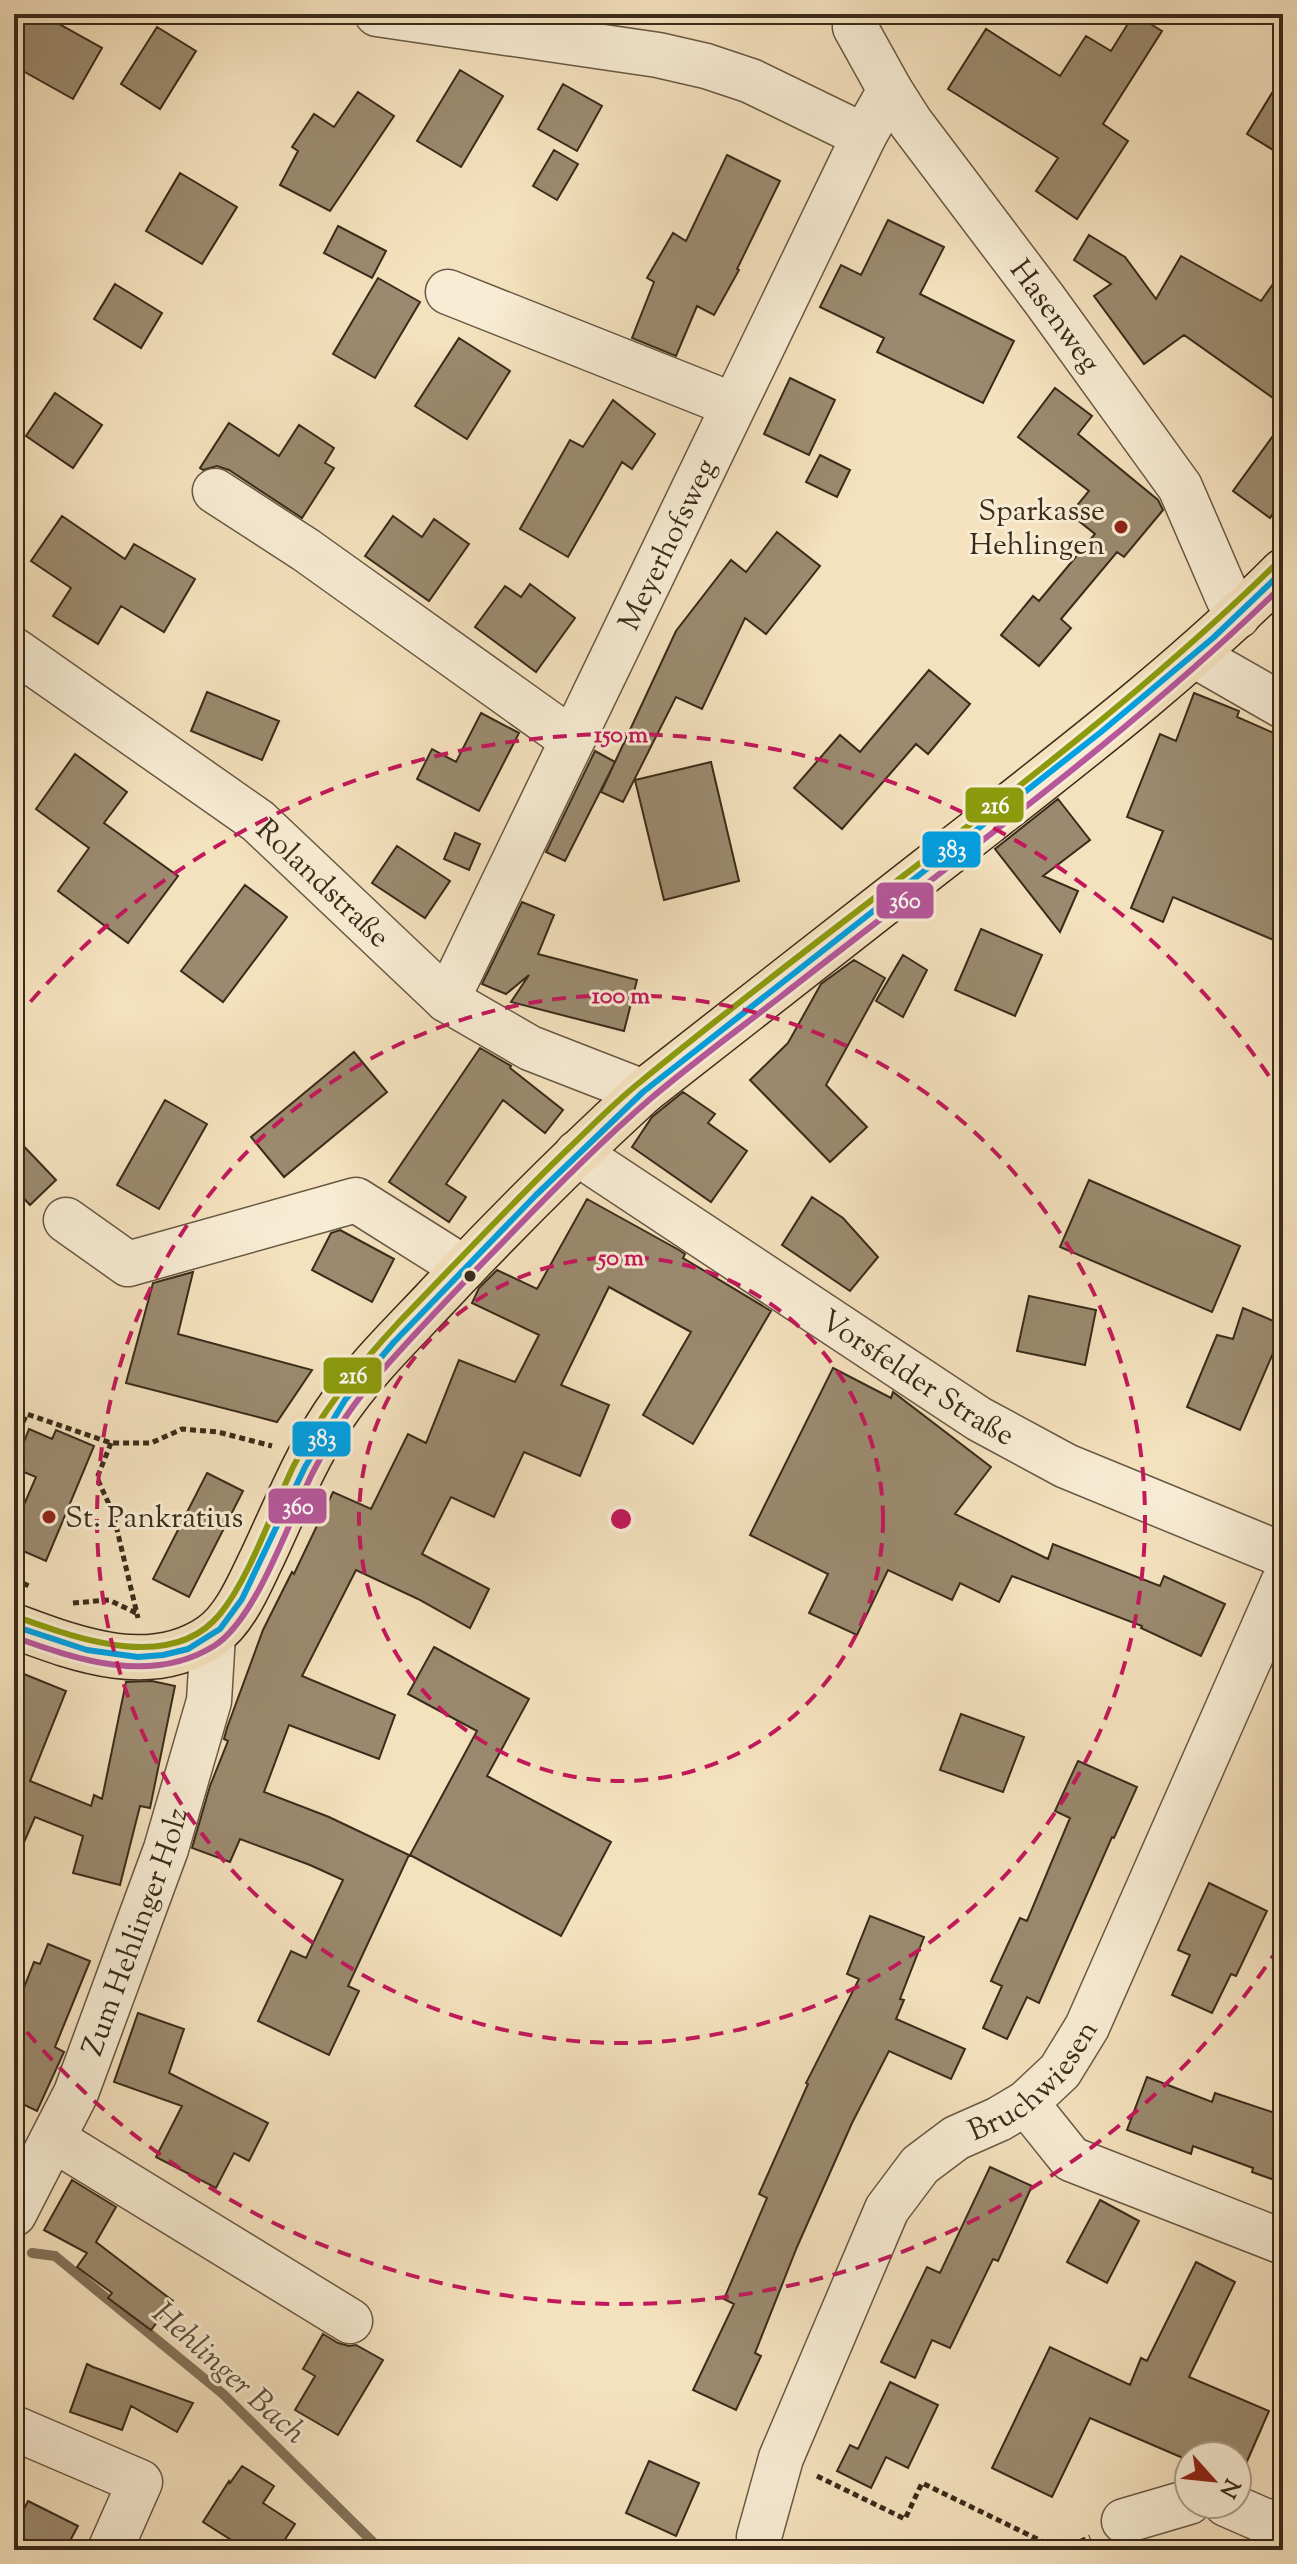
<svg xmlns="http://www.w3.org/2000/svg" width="1297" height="2564" font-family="'Sorts Mill Goudy',serif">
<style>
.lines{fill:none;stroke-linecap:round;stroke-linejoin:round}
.stream{stroke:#84735b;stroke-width:10}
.building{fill:#9b8a6f;stroke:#3a2b1a;stroke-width:2}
.minor-casing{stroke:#685843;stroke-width:47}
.major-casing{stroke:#3a2b1a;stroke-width:47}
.path{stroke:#3a2b1a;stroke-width:5;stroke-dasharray:6 4;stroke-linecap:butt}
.minor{stroke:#f8ecd4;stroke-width:44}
.major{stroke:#f4e1bd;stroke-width:44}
.bus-1-casing{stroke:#f8ecd4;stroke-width:12}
.bus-2-casing{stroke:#f8ecd4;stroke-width:12}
.bus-3-casing{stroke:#f8ecd4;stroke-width:12}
.bus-1{stroke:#00a0e3;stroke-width:6}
.bus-2{stroke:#b6579b;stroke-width:6}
.bus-3{stroke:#8c9b0d;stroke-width:6}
.ring{fill:none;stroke:#c2185b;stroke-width:4;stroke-dasharray:14 10}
.poi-dot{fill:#8f2418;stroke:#f8ecd4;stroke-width:3}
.bus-dot{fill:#3a2b1a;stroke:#f8ecd4;stroke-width:3}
.labels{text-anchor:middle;stroke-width:6;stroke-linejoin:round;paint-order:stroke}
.street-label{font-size:30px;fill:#3a2b1a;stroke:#f8ecd4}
.poi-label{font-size:30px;fill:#3a2b1a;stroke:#f8ecd4;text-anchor:end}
.water-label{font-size:32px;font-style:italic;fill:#5f4f3a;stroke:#f8ecd4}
.centre{fill:#c2185b;stroke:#f8ecd4;stroke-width:4}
.ring-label{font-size:24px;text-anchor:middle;font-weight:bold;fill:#c2185b;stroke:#f8ecd4;stroke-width:6;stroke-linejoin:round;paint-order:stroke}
.line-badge{stroke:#f8ecd4;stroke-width:3}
.badge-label{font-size:22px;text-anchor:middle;font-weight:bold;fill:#fff}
</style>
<rect width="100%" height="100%" fill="#f4e1bd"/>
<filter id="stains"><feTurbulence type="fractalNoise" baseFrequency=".0025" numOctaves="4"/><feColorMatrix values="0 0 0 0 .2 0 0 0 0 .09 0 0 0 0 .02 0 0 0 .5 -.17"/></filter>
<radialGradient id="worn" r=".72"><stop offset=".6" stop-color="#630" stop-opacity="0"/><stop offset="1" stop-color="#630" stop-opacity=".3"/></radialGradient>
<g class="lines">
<path class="stream" d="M32 2253 55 2256 223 2394 381 2550"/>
</g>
<path class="building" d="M29 14H41L102 48 73 99 14 66V39Z
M1134 14 1162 31 1103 124 1128 141 1077 219 1036 191 1058 158 948 89 986 29 1060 76 1086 36 1111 51Z
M157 27 196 51 160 109 121 84Z
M460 70 503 96 461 167 417 141Z
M1283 75V156L1247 134Z
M563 84 602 106 577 151 538 129Z
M358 92 394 116 330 211 280 185 298 151 292 147 314 114 334 127Z
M554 150 578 164 557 200 533 186Z
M727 155 780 181 737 269 739 270 714 315 697 306 676 356 632 338 654 282 647 278 673 233 686 241Z
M180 173 237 207 202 264 146 231Z
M888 220 944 247 920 294 1014 341 983 403 877 352 884 338 820 307 841 265 861 275Z
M338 226 386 251 372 278 324 253Z
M1089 235 1125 257 1156 299 1181 256 1261 301 1283 270V405L1184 335 1144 364 1094 296 1111 284 1074 260Z
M378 278 420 302 375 378 333 354Z
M115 284 162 313 141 348 94 319Z
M459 338 510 371 467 439 415 406Z
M790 378 835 400 809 455 764 434Z
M1055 388 1092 416 1078 434 1158 500 1163 510 1124 557 1117 552 1061 619 1071 628 1039 666 1001 635 1033 596 1039 601 1095 534 1070 514 1089 491 1018 437Z
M55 393 102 425 73 468 26 436Z
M613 400 655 434 632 469 622 462 568 557 520 529 570 440 583 447Z
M1283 422V499L1270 518 1233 491Z
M229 423 279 456 299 425 334 448 325 463 334 468 302 518 229 470 217 466 203 470 200 468Z
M820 455 850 470 837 497 806 482Z
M62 516 125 559 134 544 195 579 164 632 121 606 98 644 53 616 71 588 31 561Z
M393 516 422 537 434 519 469 544 429 601 365 556Z
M777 532 820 566 766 634 745 618 702 709 676 697 623 802 601 792 615 762 565 861 546 852 595 751 615 762 676 631 731 560 746 572Z
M530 584 575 618 536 672 475 627 505 586 521 597Z
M929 670 970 704 928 754 916 744 842 829 794 788 840 735 860 752Z
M207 692 279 721 262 760 191 731Z
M1194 693 1239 711 1237 717 1283 737V944L1173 897 1163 922 1131 908 1163 831 1127 817 1160 734 1176 741Z
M481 713 519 733 479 811 417 779 432 749 456 762Z
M75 754 127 792 104 823 178 876 128 943 58 891 89 848 36 809Z
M711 762 739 881 664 900 635 780Z
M1058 799 1090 840 1043 876 1078 891 1060 932 995 849Z
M455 833 480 844 469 870 444 859Z
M397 846 450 881 425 918 372 883Z
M245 885 287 917 223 1002 181 971Z
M522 902 554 915 538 954 637 980 624 1031 511 1002 529 975 506 994 482 984Z
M981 929 1042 955 1015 1016 955 990Z
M903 955 927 970 903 1017 876 1001Z
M854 960 885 978 826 1085 867 1127 830 1162 750 1080 788 1043 821 984Z
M480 1048 511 1066 510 1068 563 1110 545 1133 503 1100 446 1184 466 1197 449 1222 389 1182Z
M354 1052 387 1092 284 1177 251 1137Z
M683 1092 715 1114 708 1123 747 1151 711 1202 632 1147 652 1117Z
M165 1100 207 1124 159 1209 117 1185Z
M14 1136 56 1180 30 1205 14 1188Z
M1089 1180 1240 1246 1212 1312 1060 1247Z
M812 1197 843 1218 878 1257 850 1291 782 1245Z
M587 1199 679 1250 685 1254 683 1258 771 1311 693 1444 643 1415 691 1332 609 1287 561 1385 609 1405 580 1476 524 1452 494 1517 451 1497 422 1554 489 1589 470 1628 418 1599 356 1570 302 1676 395 1715 379 1759 289 1725 264 1792 329 1817 409 1855 348 1986 359 1991 329 2055 258 2021 291 1951 306 1958 343 1880 310 1865 240 1839 230 1862 192 1848 210 1786 228 1741 224 1739 227 1728 263 1630 292 1572 294 1574 333 1492 371 1509 408 1434 426 1443 459 1360 515 1382 539 1335 472 1303 479 1288 497 1270 537 1289Z
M340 1230 394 1259 372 1302 312 1270 331 1233Z
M193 1272 178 1334 312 1370 277 1422 126 1383 153 1283Z
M1029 1296 1096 1310 1085 1365 1017 1351Z
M1243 1308 1283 1325V1330L1240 1430 1187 1407 1217 1335 1233 1339Z
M833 1368 891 1398 893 1392 991 1467 955 1514 1048 1559 1053 1544 1160 1586 1164 1576 1225 1604 1201 1656 1141 1628 1142 1626 1012 1576 999 1602 960 1583 952 1600 888 1570 857 1635 809 1613 828 1574 750 1535Z
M29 1429 52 1439 56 1430 94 1446 46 1561 14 1547V1528L36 1477 14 1468Z
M207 1473 243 1491 189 1597 153 1579Z
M434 1647 529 1699 487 1776 611 1842 561 1936 410 1855 477 1731 408 1694Z
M14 1670 66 1691 30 1781 91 1806 94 1795 102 1799 126 1682 152 1681 175 1686 150 1808 140 1806 120 1885 73 1873 83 1836 35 1817 14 1865Z
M961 1714 1024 1737 1003 1792 940 1770Z
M1078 1761 1137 1787 1114 1838 1112 1837 1039 2003 1027 1997 1007 2039 983 2028 1002 1986 991 1981 1020 1918 1027 1921 1070 1818 1055 1811Z
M1209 1883 1267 1911 1236 1976 1231 1974 1212 2013 1172 1995 1190 1955 1178 1950Z
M870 1916 924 1937 900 1999 904 2000 896 2019 965 2049 951 2079 889 2051 852 2123 797 2247 755 2353 761 2356 736 2410 693 2390 734 2304 724 2299 767 2198 759 2194 808 2084 806 2083 859 1979 847 1974Z
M48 1944 90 1961 55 2047 64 2052 37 2111 14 2100V2013L34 1962 40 1964Z
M138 2013 184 2029 169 2073 268 2123 249 2161 234 2153 216 2188 156 2157 182 2106 114 2082Z
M1147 2077 1212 2102 1215 2093 1275 2113 1281 2097 1283 2098V2183L1252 2172 1253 2168 1193 2146 1191 2154 1127 2130Z
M990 2167 1032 2186 998 2261 993 2259 950 2348 932 2340 915 2378 881 2362 927 2267 940 2273Z
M72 2180 116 2207 96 2242 173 2301 151 2330 108 2298 112 2293 77 2267 87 2253 44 2230Z
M1100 2200 1139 2221 1107 2283 1067 2262Z
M1196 2262 1235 2282 1189 2377 1269 2411 1238 2482 1237 2456H1189V2462L1183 2458 1090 2418 1052 2497 992 2468 1050 2347 1130 2385 1141 2358 1147 2361Z
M323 2334 338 2343 349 2346 356 2345 383 2360 338 2435 295 2410 315 2376 303 2369Z
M87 2364 93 2367 193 2403 177 2432 131 2406 122 2430 70 2412Z
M890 2382 938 2405 908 2468 886 2457 871 2488 837 2471 850 2445 858 2449Z
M649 2461 699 2483 676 2536 626 2513Z
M242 2466 274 2486 263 2503 295 2524 278 2550H247L203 2522 229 2481 230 2483Z
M28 2501 78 2526 65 2550H45L14 2534V2529Z"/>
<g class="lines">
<defs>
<g id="minor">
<path d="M377 14 658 55 706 66 751 81 864 136"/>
<path id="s1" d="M855 27 890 90 911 123 1044 299 1180 487 1228 598 1238 616"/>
<path d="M448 292 733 405"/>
<path d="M215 491 306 550 572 740"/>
<path id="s2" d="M14 650 258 821 447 1000 530 1048 643 1092"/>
<path d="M1194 655 1283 706"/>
<path id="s3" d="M447 1000 864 136 890 90"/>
<path id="s4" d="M577 1153 979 1419 1066 1466 1283 1555"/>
<path d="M66 1220 128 1264 356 1200 464 1268"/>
<path d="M1026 2103 1071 2159 1283 2242"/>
<path d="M53 2139 350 2321"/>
<path id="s5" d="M14 2214 76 2093 166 1849 209 1701 213 1635"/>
<path d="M14 2428 140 2482 110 2550"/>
<path d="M1226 2504 1265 2521 1283 2522"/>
<path d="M1124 2521 1189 2502"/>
<path id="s6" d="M759 2550V2537L781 2458 887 2209 920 2165 956 2138 999 2119 1026 2103 1060 2071 1087 2027 1283 1583"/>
</g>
<path id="major" d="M14 1626C76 1649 150 1678 211 1636 236 1619 250 1582 263 1556 285 1509 305 1459 334 1415 362 1373 398 1338 433 1301 500 1229 570 1159 643 1092 758 1002 872 912 987 823 1089 743 1192 663 1283 571"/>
</defs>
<use href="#minor" class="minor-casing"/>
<use href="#major" class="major-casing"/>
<path class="path" d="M14 1440 27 1414 111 1443H151L182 1429 218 1432 272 1446
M111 1443 97 1478 113 1513 138 1618
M14 1579 31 1587
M73 1603 109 1600 136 1613
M817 2476 905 2519 922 2483 1060 2550
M1062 2550 1090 2537"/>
<use href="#minor" class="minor"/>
<use href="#major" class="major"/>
<defs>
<path id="bus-1" d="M14 1626 87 1650 138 1657 163 1655 188 1649 220 1629 242 1599 305 1467 345 1400 394 1342 536 1195 643 1092 1101 732 1213 638 1283 571"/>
<path id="bus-2" d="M14 1637C78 1660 151 1685 214 1646 256 1620 290 1519 312 1474 331 1437 353 1403 380 1373 420 1327 463 1283 505 1240 551 1192 598 1144 649 1100 690 1065 735 1032 779 998 949 864 1128 737 1283 585"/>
<path id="bus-3" d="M17 1617C76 1638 171 1674 220 1614 250 1577 272 1511 293 1467 321 1412 358 1366 400 1321 456 1263 511 1204 569 1148 592 1126 614 1103 639 1083 850 908 1080 756 1276 564"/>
</defs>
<use href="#bus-1" class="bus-1-casing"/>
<use href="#bus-2" class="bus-2-casing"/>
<use href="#bus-3" class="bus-3-casing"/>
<use href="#bus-1" class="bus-1"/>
<use href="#bus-2" class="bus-2"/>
<use href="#bus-3" class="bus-3"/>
</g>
<g class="ring">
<circle cx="621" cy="1519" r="262"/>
<circle cx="621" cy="1519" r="524"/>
<path d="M1279 1947A785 785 0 0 1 15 2018M15 1020A785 785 0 0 1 1279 1091"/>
</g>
<g class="poi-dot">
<circle cx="1121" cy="527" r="8"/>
<circle cx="49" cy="1517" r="8"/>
</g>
<circle class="bus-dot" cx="470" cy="1276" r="7"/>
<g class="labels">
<g class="street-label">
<text dy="10" stroke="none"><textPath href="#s1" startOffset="352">Hasenweg</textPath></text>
<text dy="10" stroke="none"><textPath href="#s3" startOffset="506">Meyerhofsweg</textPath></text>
<text dy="10" stroke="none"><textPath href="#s2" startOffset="388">Rolandstraße</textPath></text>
<text dy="10" stroke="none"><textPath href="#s4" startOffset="408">Vorsfelder Straße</textPath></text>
<text dy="10" stroke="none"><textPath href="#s5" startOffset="308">Zum Hehlinger Holz</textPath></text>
<text dy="10" stroke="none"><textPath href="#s6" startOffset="564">Bruchwiesen</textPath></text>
</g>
<g class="poi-label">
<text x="1105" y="520">Sparkasse<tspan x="1105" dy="34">Hehlingen</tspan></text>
<text x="65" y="1527" text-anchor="start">St. Pankratius</text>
</g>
<g class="water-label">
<text transform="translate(230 2372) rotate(42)" y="11">Hehlinger Bach</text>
</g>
</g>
<circle cx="621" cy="1519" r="12" class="centre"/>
<g class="ring-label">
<text x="621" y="742">150 m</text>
<text x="621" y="1003">100 m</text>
<text x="621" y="1265">50 m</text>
</g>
<g class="line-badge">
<rect x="964" y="786" width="61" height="38" rx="8" fill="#8c9b0d"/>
<rect x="921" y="830" width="61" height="39" rx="8" fill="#00a0e3"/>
<rect x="875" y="881" width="60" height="39" rx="8" fill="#b6579b"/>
<rect x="322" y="1356" width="61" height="39" rx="8" fill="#8c9b0d"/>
<rect x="291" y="1420" width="61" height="38" rx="8" fill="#00a0e3"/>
<rect x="267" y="1487" width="61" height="38" rx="8" fill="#b6579b"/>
</g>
<g class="badge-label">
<text x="995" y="813">216</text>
<text x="952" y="857">383</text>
<text x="905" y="908">360</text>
<text x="353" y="1383">216</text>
<text x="322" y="1446">383</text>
<text x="298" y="1514">360</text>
</g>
<rect width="1297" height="2564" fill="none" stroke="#f4e1bd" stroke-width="48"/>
<rect x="16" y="16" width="1265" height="2532" fill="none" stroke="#3a2b1a" stroke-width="4"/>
<rect x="24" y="24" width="1249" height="2516" fill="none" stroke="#3a2b1a" stroke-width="2"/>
<g transform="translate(1213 2480) rotate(117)"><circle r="38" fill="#f8ecd4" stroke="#ac9f8a" stroke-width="2"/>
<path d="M0-6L14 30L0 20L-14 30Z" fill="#8f2418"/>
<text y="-12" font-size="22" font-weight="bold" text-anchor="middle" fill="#3a2b1a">N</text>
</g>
<rect width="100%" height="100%" filter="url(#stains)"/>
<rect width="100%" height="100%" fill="url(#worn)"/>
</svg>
